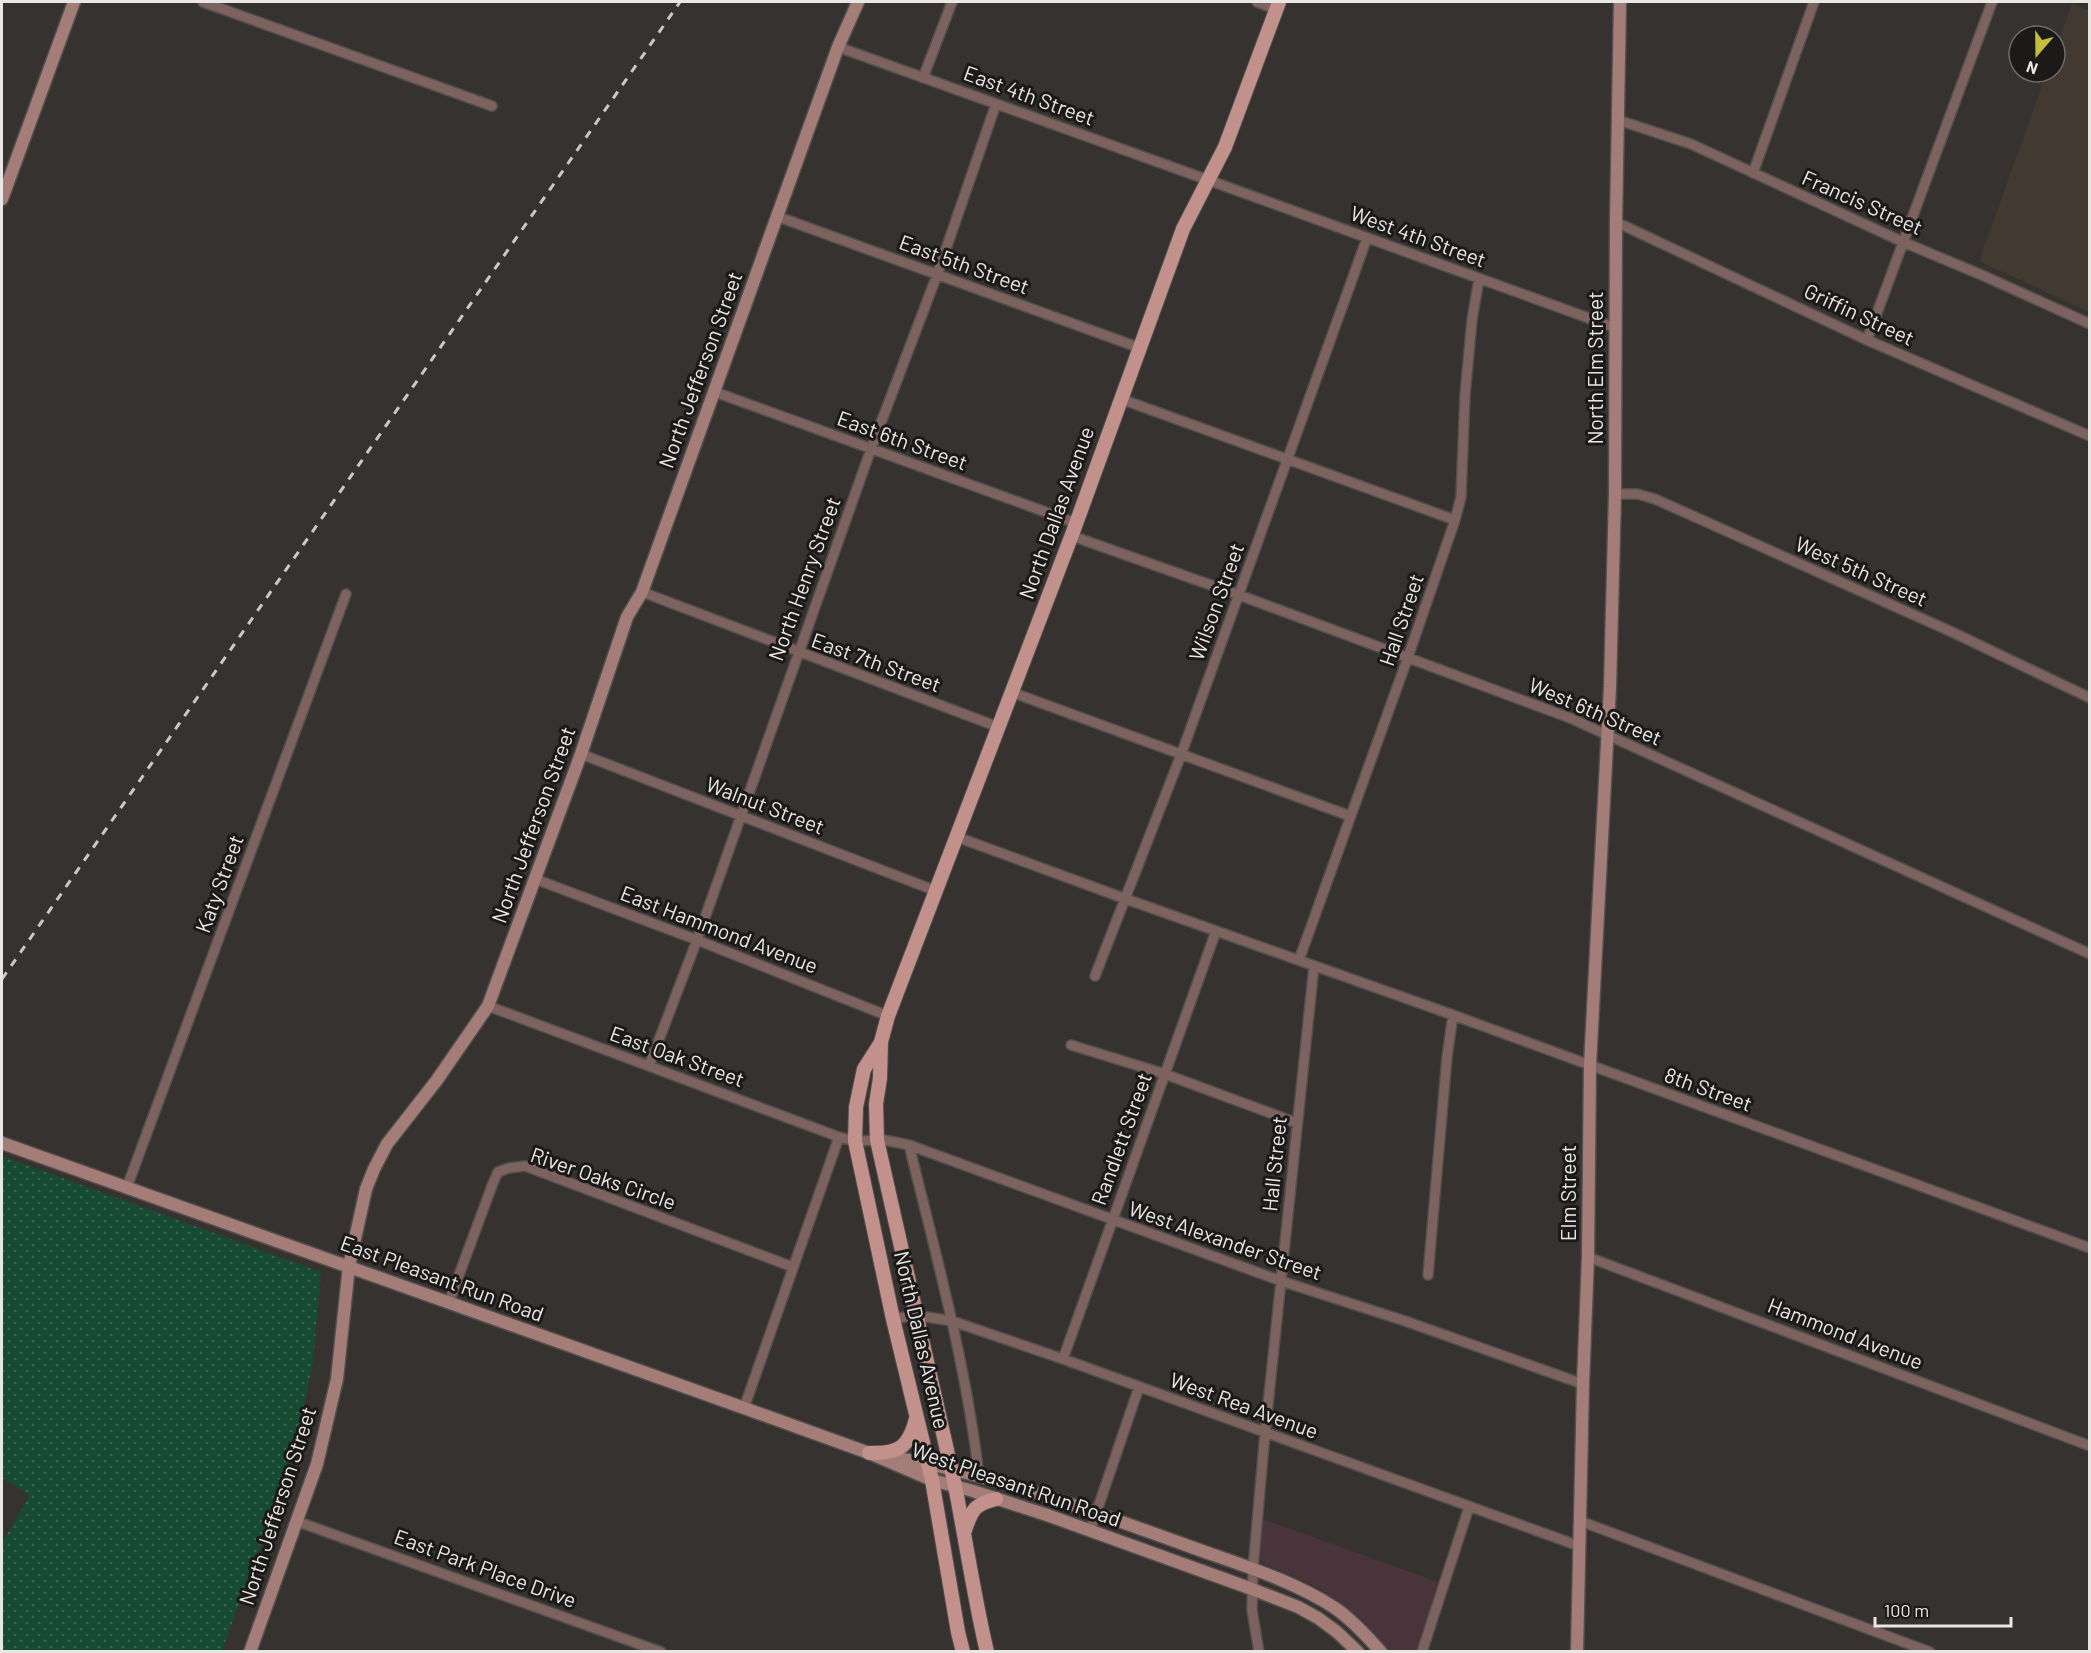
<svg xmlns="http://www.w3.org/2000/svg" width="2091" height="1653" font-family="Barlow,sans-serif">
<style>
.commercial{fill:#48343a}
.built{fill:#423a31}
.grass{fill:url(#grass-dots)}
.lines{fill:none;stroke-linecap:round;stroke-linejoin:round}
.street-casing{stroke:#534f4c;stroke-width:12}
.secondary-casing{stroke:#534f4c;stroke-width:15}
.primary-casing{stroke:#534f4c;stroke-width:16}
.street{stroke:#7c6360;stroke-width:9}
.secondary{stroke:#a47d79;stroke-width:12}
.primary{stroke:#c3918c;stroke-width:14}
.rail{stroke:#cbc9c6;stroke-width:3;stroke-dasharray:8 8;stroke-linecap:butt}
.labels{text-anchor:middle;stroke-width:6;stroke-linejoin:round;paint-order:stroke}
.street-label{font-size:21px;fill:#e9e7e4;stroke:#1c1a19}
</style>
<defs>
<pattern id="grass-dots" width="8" height="8" patternUnits="userSpaceOnUse" patternTransform="scale(1.5)"><rect width="8" height="8" fill="#174a33"/><path d="M2 2h.1M6 6h.1" fill="none" stroke="#396450" stroke-width="1.8" stroke-linecap="round"/></pattern>
</defs>
<rect width="100%" height="100%" fill="#36322f"/>
<path class="commercial" d="M1263 1519 1441 1583 1417 1651H1390L1362 1619 1337 1600 1311 1584 1264 1564 1260 1558Z"/>
<path class="built" d="M2072 4 2089 10V312L1979 261 2047 72H2055V51Z"/>
<path class="grass" d="M2 1156 321 1272 313 1363 294 1452 222 1651H2V1543L30 1495 2 1478Z"/>
<g class="lines">
<defs>
<path id="street" d="M203 2 492 106
M1257 2 1276 9
M838 47 1208 180 1616 328
M923 78 952 2
M1618 120 1691 144 1903 242 1984 276 2090 324
M1753 173 1814 2
M776 216 1140 348
M1616 222 1867 340 2090 436
M1867 340 1992 2
M715 392 1076 523
M1121 399 1455 520
M1615 494H1637L1655 499 1952 632 2090 698
M1072 536 1239 595 1570 718 2090 954
M642 592 998 727
M1011 692 1350 816
M581 754 936 891
M957 837 1126 899 1453 1015 2090 1248
M535 879 697 940 888 1016
M1299 960 1408 657 1455 520 1461 497 1465 395 1472 320 1479 279
M1095 976 1181 755 1367 238
M488 1006 839 1137 855 1141 884 1140 909 1145 1281 1281 1405 1321 1583 1384
M1071 1045 1165 1074 1297 1123
M649 1066 697 940 871 449 937 275 996 104
M909 1145C936 1255 966 1364 979 1476
M127 1187 346 594
M1588 1257 2090 1446
M1428 1275 1447 1057 1453 1015
M449 1302 493 1183 498 1172 509 1168 525 1166 793 1267
M893 1319 915 1315 952 1321 1063 1359 1579 1546
M1063 1359 1216 931
M744 1408 839 1137
M296 1521 661 1652
M1580 1521 1930 1652
M1090 1531 1139 1387
M1259 1652 1252 1610 1253 1569 1265 1433 1314 966
M1422 1652 1469 1507"/>
<path id="secondary" d="M2 199 74 2
M2 1143 744 1408 869 1453 932 1480 973 1491 1047 1515 1252 1589 1298 1607 1318 1618 1337 1632 1358 1652
M891 1457C991 1473 1088 1510 1183 1544 1234 1563 1289 1578 1335 1608 1352 1620 1367 1636 1381 1652
M250 1652 317 1464 337 1379 349 1266 366 1189 374 1169 387 1144 437 1080 488 1006 581 754 627 617 642 592 838 47 858 2
M1577 1652 1583 1384 1588 1257 1590 1065 1610 687 1615 494 1616 222 1620 2"/>
<path id="primary" d="M880 1044 864 1069 856 1107 855 1141 893 1319 932 1480 958 1632 963 1652
M869 1453C899 1454 909 1447 916 1419
M965 1530C972 1509 975 1504 996 1499
M987 1652C974 1597 966 1541 955 1486L877 1140 876 1104 880 1078 881 1042 888 1016 1073 532 1183 229 1225 147 1279 2"/>
</defs>
<use href="#street" class="street-casing"/>
<use href="#secondary" class="secondary-casing"/>
<use href="#primary" class="primary-casing"/>
<use href="#street" class="street"/>
<use href="#secondary" class="secondary"/>
<use href="#primary" class="primary"/>
<path class="rail" d="M2 979 680 2"/>
</g>
<g class="labels">
<g class="street-label">
<text transform="translate(1029 96) rotate(20)" y="7">East 4th Street</text>
<text transform="translate(1862 203) rotate(24)" y="7">Francis Street</text>
<text transform="translate(1418 237) rotate(20)" y="7">West 4th Street</text>
<text transform="translate(964 265) rotate(20)" y="7">East 5th Street</text>
<text transform="translate(1859 315) rotate(25)" y="7">Griffin Street</text>
<text transform="translate(1596 368) rotate(-90)" y="7">North Elm Street</text>
<text transform="translate(701 370) rotate(-70)" y="7">North Jefferson Street</text>
<text transform="translate(902 441) rotate(20)" y="7">East 6th Street</text>
<text transform="translate(1057 513) rotate(-70)" y="7">North Dallas Avenue</text>
<text transform="translate(1861 572) rotate(24)" y="7">West 5th Street</text>
<text transform="translate(805 579) rotate(-70)" y="7">North Henry Street</text>
<text transform="translate(1217 602) rotate(-70)" y="7">Wilson Street</text>
<text transform="translate(1402 620) rotate(-71)" y="7">Hall Street</text>
<text transform="translate(876 663) rotate(20)" y="7">East 7th Street</text>
<text transform="translate(1595 712) rotate(23)" y="7">West 6th Street</text>
<text transform="translate(765 806) rotate(21)" y="7">Walnut Street</text>
<text transform="translate(534 825) rotate(-70)" y="7">North Jefferson Street</text>
<text transform="translate(220 884) rotate(-70)" y="7">Katy Street</text>
<text transform="translate(719 930) rotate(21)" y="7">East Hammond Avenue</text>
<text transform="translate(677 1057) rotate(20)" y="7">East Oak Street</text>
<text transform="translate(1708 1090) rotate(20)" y="7">8th Street</text>
<text transform="translate(1122 1139) rotate(-70)" y="7">Randlett Street</text>
<text transform="translate(1275 1164) rotate(-84)" y="7">Hall Street</text>
<text transform="translate(603 1179) rotate(19)" y="7">River Oaks Circle</text>
<text transform="translate(1569 1193) rotate(-90)" y="7">Elm Street</text>
<text transform="translate(1225 1241) rotate(19)" y="7">West Alexander Street</text>
<text transform="translate(442 1279) rotate(20)" y="7">East Pleasant Run Road</text>
<text transform="translate(1845 1334) rotate(21)" y="7">Hammond Avenue</text>
<text transform="translate(921 1340) rotate(77)" y="7">North Dallas Avenue</text>
<text transform="translate(1244 1406) rotate(20)" y="7">West Rea Avenue</text>
<text transform="translate(1016 1485) rotate(19)" y="7">West Pleasant Run Road</text>
<text transform="translate(278 1506) rotate(-72)" y="7">North Jefferson Street</text>
<text transform="translate(485 1569) rotate(20)" y="7">East Park Place Drive</text>
</g>
</g>
<rect width="2091" height="1653" fill="none" stroke="#e9e7e4" stroke-width="6"/>
<g transform="translate(2037 54) rotate(200)"><circle r="28" fill="#1c1a19" stroke="#6e6c6a" stroke-width="1.5"/>
<path d="M0-4.5L10 22L0 15L-10 22Z" fill="#c4bd3e"/>
<text y="-9" font-size="16" font-weight="bold" text-anchor="middle" fill="#e9e7e4">N</text>
</g>
<path d="M1875 1617v9h136v-9" fill="none" stroke="#e9e7e4" stroke-width="3"/>
<text x="1884" y="1617" font-size="18" fill="#e9e7e4" stroke="#1c1a19" stroke-width="4.5" paint-order="stroke">100 m</text>
</svg>
